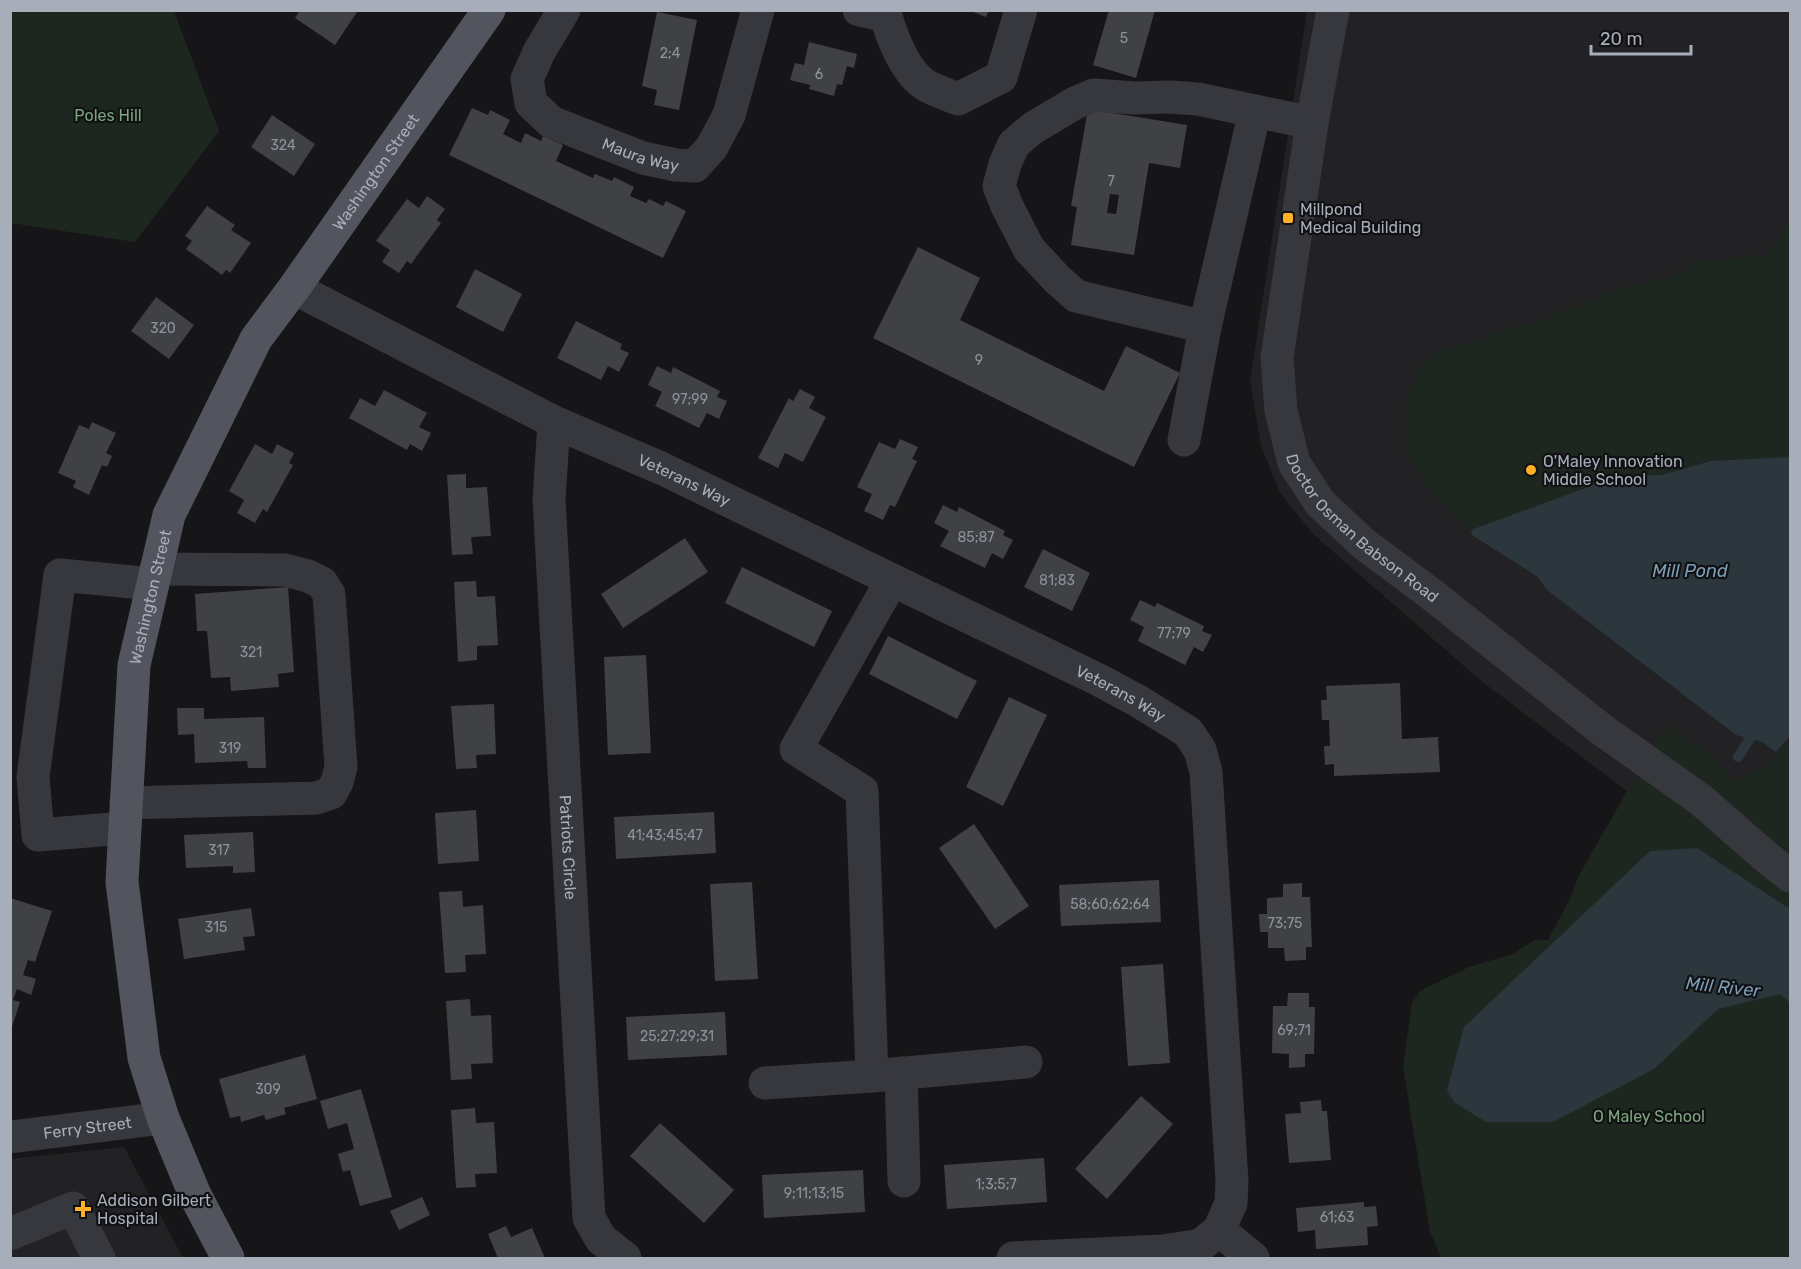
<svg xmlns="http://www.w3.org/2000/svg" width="1801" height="1269" font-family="Rubik,sans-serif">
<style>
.built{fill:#222225}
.green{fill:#1e271f}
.water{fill:#2b363d}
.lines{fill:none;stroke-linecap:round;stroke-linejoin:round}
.stream{stroke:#2b363d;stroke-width:10}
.building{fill:#404145;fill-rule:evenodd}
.minor{stroke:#37383e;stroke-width:33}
.major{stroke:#52555d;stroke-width:33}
.poi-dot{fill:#ffb027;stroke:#111113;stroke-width:2}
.labels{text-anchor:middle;stroke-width:4.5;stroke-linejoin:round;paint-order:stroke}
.number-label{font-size:14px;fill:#8d929c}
.park-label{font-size:16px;fill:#7ca67e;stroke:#111113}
.street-label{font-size:16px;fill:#a7adb9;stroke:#111113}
.poi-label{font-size:16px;fill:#a7adb9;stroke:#111113;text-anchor:start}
.water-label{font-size:18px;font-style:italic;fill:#7b9db7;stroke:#111113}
</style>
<rect width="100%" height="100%" fill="#161618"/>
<path class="built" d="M1307 11H1790V914L1480 680 1313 534 1280 493 1261 446 1250 381Z
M124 1147 183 1258H11L10 1159Z"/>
<path class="green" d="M10 11H174L219 131 135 242 11 223Z
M1790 222V457L1711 461 1661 475 1618 476 1471 530 1469 525 1427 488 1406 450 1407 396 1424 363 1445 350 1471 344 1514 325 1535 324 1600 296 1669 277 1696 262 1765 255C1777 247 1778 230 1790 222Z
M1664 727C1693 738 1712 758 1733 781L1765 765 1790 742V1258H1441L1430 1231 1403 1067 1412 1003 1420 991 1469 967 1513 954 1535 940H1548L1570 899 1578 877Z"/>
<path class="water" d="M1790 457V736L1776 752 1762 742 1736 735 1547 590 1538 577 1472 535 1471 530 1618 476 1661 475 1711 461Z
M1697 848 1790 909V1003L1780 994 1718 1009 1654 1069 1553 1122H1486L1454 1102 1447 1090 1464 1027 1650 851Z"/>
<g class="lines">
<path class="stream" d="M1738 757 1757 727"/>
</g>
<path class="building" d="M300 10H355L357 12 335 45 295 18Z
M968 10H989L986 17Z
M1109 10H1155L1136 78 1093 65Z
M657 12 697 20 679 110 654 105 657 90 642 86Z
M809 42 857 54 854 68 847 66 842 85 837 84 834 96 809 89 810 85 790 80 795 63 804 65Z
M472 108 488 115 490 110 510 120 503 134 521 143 525 133 541 141 543 136 563 145 556 161 593 178 595 174 612 181 614 177 634 187 630 196 646 203 649 199 663 206 666 201 686 211 663 258 449 155Z
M1088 109 1187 125 1180 168 1149 163 1134 255 1071 245 1077 207 1071 206ZM1110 194 1119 195 1116 214 1107 213Z
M272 115 315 144 294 176 251 147Z
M427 196 445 209 437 220 441 223 411 264 407 261 399 273 382 262 390 250 376 241 407 199 419 208Z
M207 206 235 225 231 230 251 243 230 273 226 270 222 275 186 249 192 241 185 236Z
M918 247 980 278 960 320 1104 391 1126 346 1180 373 1134 467 873 338Z
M475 269 522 294 503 332 456 307Z
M156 297 194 325 169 359 131 331Z
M576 321 622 344 620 349 629 353 619 372 608 366 601 380 557 358Z
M657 366 671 373 673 367 720 391 717 397 727 401 719 419 707 413 699 428 655 406 662 392 648 385Z
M800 389 815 397 809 408 826 417 803 462 785 453 778 468 758 458 789 398 793 401Z
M384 390 427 413 419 427 431 433 422 451 410 444 407 450 349 418 360 398 375 406Z
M92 422 116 433 106 453 112 456 107 467 102 465 89 495 73 487 76 481 58 473 79 425 89 429Z
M900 439 918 447 912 459 917 461 895 507 890 505 883 520 864 511 872 494 857 487 879 442 895 449Z
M255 444 272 454 277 444 294 453 289 463 293 465 267 512 263 509 255 523 237 513 244 500 229 491Z
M466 474V488L487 487 491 536 471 537 473 554 452 555 447 475Z
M943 505 957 512 959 507 1005 531 1003 535 1013 540 1003 559 992 553 985 568 940 546 949 531 934 523Z
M685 538 708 572 623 628 601 594Z
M1043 549 1090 573 1072 611 1024 587Z
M742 567 832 611 814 647 725 603Z
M476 581 477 597 495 596 498 645 477 646V660L458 662 454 582Z
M288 587 294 672 278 674 279 687 231 691 230 677 211 678 207 631H197L195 594Z
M1140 600 1155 607 1157 603 1204 626 1202 631 1212 635 1203 652 1194 647 1185 665 1138 641 1144 627 1130 620Z
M888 636 977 681 957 719 869 674Z
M646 655 651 753 608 755 604 657Z
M1400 683 1402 739 1438 737 1440 772 1334 776V764L1325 765 1324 746H1330L1329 720H1322L1321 700H1327L1326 686Z
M1009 697 1047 715 1003 806 966 787Z
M494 704 496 754 476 755 477 768 456 769 451 706Z
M177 708H204V719L264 717 266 768H248L247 761 195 763 194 734 178 735Z
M476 810 479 861 438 864 435 813Z
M714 812 716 853 616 859 614 817Z
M974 824 1029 906 995 929 939 848Z
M253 832 255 872 233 873V866L186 868 184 835Z
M1159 880 1161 922 1061 926 1059 885Z
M752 882 758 979 715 981 710 884Z
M1302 883V897H1310L1312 947H1306V960L1285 961 1284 948H1268V932H1260L1259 914H1267V898L1283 897V884Z
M462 891 463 907 483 905 486 954 465 955 466 972 445 973 439 892Z
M10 898 52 911 35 962 28 960 23 975 36 979 31 995 17 989 13 1000 20 1002 11 1030Z
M251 908 255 936 243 937 245 950 184 959 178 919Z
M1163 964 1170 1063 1128 1066 1121 967Z
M1288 993H1309V1007H1315L1314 1054H1305V1067L1289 1068V1054L1272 1053 1273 1006H1287Z
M470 999 471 1016 491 1015 493 1063 471 1064 472 1079 451 1080 446 1001Z
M725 1012 727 1055 628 1060 626 1017Z
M305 1055 317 1099 284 1108 286 1114 266 1120 264 1115 241 1122 240 1116 230 1118 219 1079Z
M361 1089 392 1197 360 1206 350 1170 343 1172 338 1154 354 1149 347 1123 328 1129 320 1101Z
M1141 1096 1173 1124 1107 1199 1075 1169Z
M1321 1100 1322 1111H1327L1331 1160 1289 1163 1285 1114 1301 1113 1300 1102Z
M475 1108 476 1123 494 1122 497 1173 475 1174 476 1187 456 1188 451 1110Z
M660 1123 734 1190 704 1223 630 1156Z
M1044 1158 1047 1202 947 1209 944 1165Z
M863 1170 865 1212 764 1218 762 1175Z
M422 1197 430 1215 399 1230 390 1211Z
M1364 1202V1207L1376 1206 1378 1226 1367 1227 1368 1245 1316 1249 1315 1230 1298 1232 1296 1208Z
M506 1226 511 1237 532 1228 545 1258H498L488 1234Z"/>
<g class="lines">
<g class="minor">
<path id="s1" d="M564 10 539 52 527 79 531 103 551 122 643 158 676 165 695 166 712 147 729 115 758 10"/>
<path d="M859 10 886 16C892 38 906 74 927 86 937 91 948 95 958 99L1001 77 1021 10"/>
<path id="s2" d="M1333 10 1312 123 1277 358 1281 410 1294 463 1320 503 1364 544 1431 594 1601 729 1701 800 1765 856 1790 876"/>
<path id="s3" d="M294 288 554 422 663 469 1099 680 1138 701 1188 732 1200 750 1206 772 1232 1181 1231 1203 1219 1230 1201 1245 1163 1251 1013 1258"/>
<path d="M1205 327 1076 296 1057 279 1029 249 1007 206 999 186 1005 164 1014 144 1033 128 1075 103 1094 95 1134 98 1170 97 1198 99 1312 123"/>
<path id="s4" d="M554 422 549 500 589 1218 601 1239 625 1258"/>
<path d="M1184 440 1205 327 1255 111"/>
<path d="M892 580 796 749 862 791 872 1076 1026 1062"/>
<path d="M126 803 316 798 331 793 337 782 341 767 329 594 322 583 308 576 285 570 156 569"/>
<path d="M125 828 38 835 33 777 60 575 153 584"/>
<path d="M901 1073 904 1181"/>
<path d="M765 1083 872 1076"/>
<path id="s5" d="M10 1137 163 1118"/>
<path d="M1219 1230 1253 1258"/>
<path d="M10 1234 73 1208 99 1258"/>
</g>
<path class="major" id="s6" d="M228 1258 195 1195 163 1118 144 1058 122 882 134 665 169 515 256 339 294 288 489 10"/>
</g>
<g class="poi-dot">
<rect x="1282" y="212" width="12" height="12" rx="3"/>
<circle cx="1531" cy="470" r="6"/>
<path d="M80 1200h6v6h6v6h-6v6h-6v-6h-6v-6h6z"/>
</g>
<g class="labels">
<g class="number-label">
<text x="1124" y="43">5</text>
<text x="670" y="58">2;4</text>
<text x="819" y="79">6</text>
<text x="283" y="150">324</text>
<text x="1111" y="186">7</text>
<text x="163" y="333">320</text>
<text x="979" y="365">9</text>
<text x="690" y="404">97;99</text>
<text x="976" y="542">85;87</text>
<text x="1057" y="585">81;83</text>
<text x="1174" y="638">77;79</text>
<text x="251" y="657">321</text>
<text x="230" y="753">319</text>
<text x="665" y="840">41;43;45;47</text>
<text x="219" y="855">317</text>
<text x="1110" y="909">58;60;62;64</text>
<text x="1285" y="928">73;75</text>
<text x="216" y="932">315</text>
<text x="1294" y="1035">69;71</text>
<text x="677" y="1041">25;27;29;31</text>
<text x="268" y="1094">309</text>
<text x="996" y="1189">1;3;5;7</text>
<text x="814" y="1198">9;11;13;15</text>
<text x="1337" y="1222">61;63</text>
</g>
<g class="park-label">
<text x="108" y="121">Poles Hill</text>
<text x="1649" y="1122">O Maley School</text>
</g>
<g class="street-label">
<text dy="6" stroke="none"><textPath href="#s1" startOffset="226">Maura Way</textPath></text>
<text dy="6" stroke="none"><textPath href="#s6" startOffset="1168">Washington Street</textPath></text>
<text dy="6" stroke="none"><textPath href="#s3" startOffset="435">Veterans Way</textPath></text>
<text dy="6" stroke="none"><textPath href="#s2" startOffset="554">Doctor Osman Babson Road</textPath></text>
<text dy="6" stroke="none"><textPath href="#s6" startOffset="682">Washington Street</textPath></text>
<text dy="6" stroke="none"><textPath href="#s3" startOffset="921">Veterans Way</textPath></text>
<text dy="6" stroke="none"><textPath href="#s4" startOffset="426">Patriots Circle</textPath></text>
<text dy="6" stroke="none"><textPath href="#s5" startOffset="78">Ferry Street</textPath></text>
</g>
<g class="poi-label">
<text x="1300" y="215">Millpond<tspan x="1300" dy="18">Medical Building</tspan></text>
<text x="1543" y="467">O'Maley Innovation<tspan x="1543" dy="18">Middle School</tspan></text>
<text x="97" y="1206">Addison Gilbert<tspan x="97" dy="18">Hospital</tspan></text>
</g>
<g class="water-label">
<text x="1690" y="577">Mill Pond</text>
<text transform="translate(1723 987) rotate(6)" y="6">Mill River</text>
</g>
</g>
<rect width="1801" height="1269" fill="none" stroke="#a7adb9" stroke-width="24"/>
<path d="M1591 45v9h100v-9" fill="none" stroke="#a7adb9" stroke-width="3"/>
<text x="1600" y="45" font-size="18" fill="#a7adb9" stroke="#111113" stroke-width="4.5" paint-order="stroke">20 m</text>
</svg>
